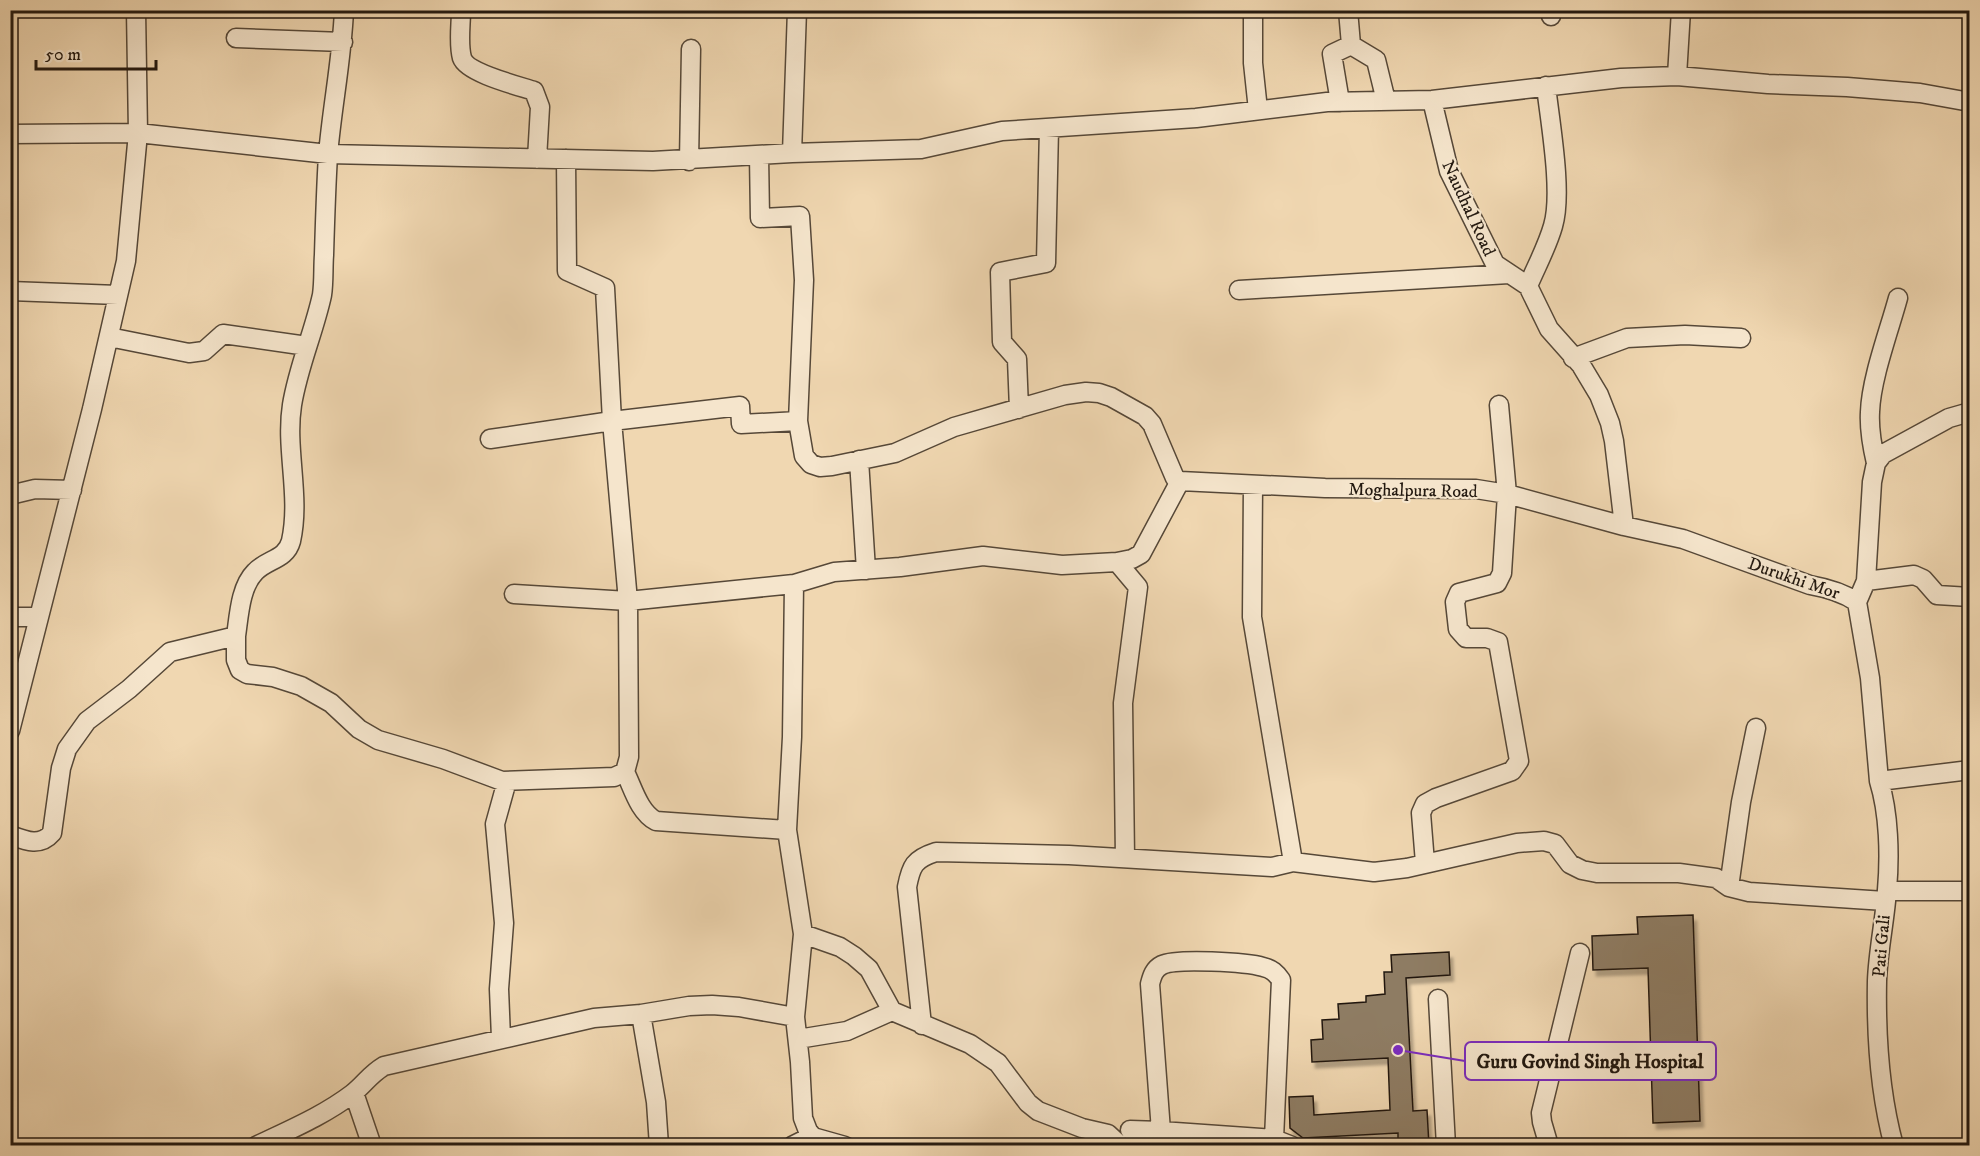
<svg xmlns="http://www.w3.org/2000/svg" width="1980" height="1156" font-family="'IM FELL DW Pica',serif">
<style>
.building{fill:#8e7c64;stroke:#231910;stroke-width:1.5;filter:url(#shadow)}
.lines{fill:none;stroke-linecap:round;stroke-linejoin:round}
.minor-casing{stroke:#564838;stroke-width:21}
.minor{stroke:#f5e5cc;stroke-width:18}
.labels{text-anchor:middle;stroke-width:4.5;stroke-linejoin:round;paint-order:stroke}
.street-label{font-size:18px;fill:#231910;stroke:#f5e5cc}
.leader{fill:none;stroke:#7b2cbf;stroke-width:2}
.callout-dot{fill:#7b2cbf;stroke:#f5e5cc;stroke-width:2}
.callout{fill:#f5e5cc;stroke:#7b2cbf;stroke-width:2}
.callout-label{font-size:20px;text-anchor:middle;font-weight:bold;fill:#231910}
</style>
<defs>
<filter id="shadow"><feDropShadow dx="3.5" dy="6" stdDeviation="1.5" flood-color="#0004"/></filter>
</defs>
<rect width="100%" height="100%" fill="#f0d7b1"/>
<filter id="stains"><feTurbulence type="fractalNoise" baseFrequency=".00333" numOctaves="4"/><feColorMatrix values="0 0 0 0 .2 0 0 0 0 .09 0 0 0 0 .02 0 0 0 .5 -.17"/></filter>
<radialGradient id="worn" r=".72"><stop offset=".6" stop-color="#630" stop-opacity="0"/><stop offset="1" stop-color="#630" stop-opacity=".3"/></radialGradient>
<path class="building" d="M1693 915 1700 1121 1653 1123 1648 968 1593 970 1592 936 1638 934 1637 917Z
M1449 952 1450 975 1406 978 1413 1111 1427 1110 1429 1146H1398V1133L1303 1138 1290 1128 1289 1097 1313 1096 1314 1115 1390 1110 1388 1058 1312 1062 1311 1040 1323 1039 1322 1020 1339 1019 1338 1004 1366 1002V996L1385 994 1384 972H1392L1391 955Z"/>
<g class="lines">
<defs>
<path id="minor" d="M461 10C461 25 458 44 462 58 467 73 519 86 534 91L540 107 537 159
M1253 10V63L1258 110
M1551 16V10
M236 38 343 42
M1351 45 1376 60 1386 101
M1677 76 1681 10
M1432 100 1449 171 1495 264 1528 286 1549 329 1581 365 1599 395 1610 423 1614 441 1624 526
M1340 102 1332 54 1351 45 1348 10
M10 134 138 133 328 154 653 161 792 153 921 149 1002 131 1196 118 1327 102 1432 100 1621 78 1677 76 1768 84 1847 87 1920 93 1970 102
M792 153 797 10
M759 155 760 218 800 216 804 280 798 421 804 456 811 464 820 467 832 466 895 453 954 427 1065 395 1086 392 1099 393 1111 397 1145 416 1152 424 1175 478 1180 481 1325 488 1476 489 1507 494 1624 526 1683 539 1810 585C1827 588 1842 592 1857 602L1870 678 1879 781C1889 813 1890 856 1887 890 1885 920 1878 951 1877 981 1876 1035 1880 1095 1894 1146
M689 161 691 49
M1528 286C1536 267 1547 247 1553 226 1563 193 1550 122 1546 86
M1239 290 1509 274
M10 291 118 295
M109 337 189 353 204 351 223 334 307 346
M1573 358 1627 338 1685 335 1741 338
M1019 409 1017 359 1002 342 1000 272 1046 263 1049 128
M490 439 612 421 740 406 741 424 798 421
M859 460 866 570
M1876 463C1872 446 1869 429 1870 412 1871 379 1889 331 1898 298
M1253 485 1252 617 1293 862
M10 495 35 489 72 490
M1117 562 1138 587 1123 703 1125 858
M1866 581 1914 575 1923 579 1937 595 1970 597
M794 584 834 572 900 567 983 556 1062 565 1117 562 1132 559 1141 554 1180 481
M514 594 628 601 612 421 605 288 567 271 566 159
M1857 602 1866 581 1872 482 1876 463 1883 454 1949 418 1970 412
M10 617H39
M236 636V660L240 670 247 674 273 677 301 686 331 703 359 729 378 740 443 759 502 781 505 788 495 824 504 923 499 989 501 1038
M10 731 92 409 126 261 138 133 136 10
M625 772C633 788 639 812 656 821L787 830
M502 781 614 777 625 772 629 757 628 601 794 584 792 737 787 830 803 934
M1879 781 1970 770
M10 835C26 841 40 847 52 833L61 768 67 749 87 721 129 689 170 652 236 636C239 616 240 587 255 572 267 559 286 560 291 541 301 496 285 449 292 405 298 367 314 332 322 295 324 282 323 268 324 255 325 221 326 188 328 155 332 107 342 59 344 10
M1425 863 1421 813 1425 804 1436 798 1512 771 1519 761 1498 642 1487 638H1466L1458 629 1455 602 1459 593 1497 583 1502 573 1507 494 1499 405
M1729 887 1741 802 1756 728
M1887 891H1970
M1438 999 1446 1146
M641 1014 656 1102 659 1146
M795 1017 800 1062 803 1118 808 1131 813 1137 845 1146
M922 1025 907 887C911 866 914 859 936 852L1069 855 1272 867 1293 862 1374 872 1407 868 1517 843 1544 841 1555 844 1570 864 1582 870 1597 873H1679L1716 878 1729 887 1749 892 1885 901
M798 1039 847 1031 892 1011
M354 1093 372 1146
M1130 1130 1161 1131
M1274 1139 1281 980C1276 973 1272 969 1263 967 1247 962 1176 958 1162 965 1154 969 1152 976 1150 984L1161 1131 1274 1139 1292 1146
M256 1146C289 1130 323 1116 352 1094 365 1084 369 1075 384 1066L594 1018 641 1014 689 1006 712 1005 739 1007 795 1017 803 934 840 947 854 956 869 969 892 1011 970 1044 998 1063 1028 1103 1038 1111 1082 1128 1108 1134 1121 1146
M792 1146 804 1140
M1549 1146 1542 1122 1541 1113 1580 953"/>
</defs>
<use href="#minor" class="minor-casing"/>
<use href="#minor" class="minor"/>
</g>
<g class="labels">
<g class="street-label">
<text transform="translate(1469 208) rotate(65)" y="6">Naudhal Road</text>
<text transform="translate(1413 490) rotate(1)" y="6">Moghalpura Road</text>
<text transform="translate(1794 578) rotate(19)" y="6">Durukhi Mor</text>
<text transform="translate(1881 946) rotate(-85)" y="6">Pati Gali</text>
</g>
</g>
<path class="leader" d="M1398 1050L1465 1061"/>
<circle class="callout-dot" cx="1398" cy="1050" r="6"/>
<rect class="callout" x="1465" y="1042" width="251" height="38" rx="6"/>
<g class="callout-label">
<text x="1590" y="1068">Guru Govind Singh Hospital</text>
</g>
<rect width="1980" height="1156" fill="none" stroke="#f0d7b1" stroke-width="36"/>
<rect x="12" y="12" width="1956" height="1132" fill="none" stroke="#231910" stroke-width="3"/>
<rect x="18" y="18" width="1944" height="1120" fill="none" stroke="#231910" stroke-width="1.5"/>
<path d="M36 60v9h120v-9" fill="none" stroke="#231910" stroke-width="3"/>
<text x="45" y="60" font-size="18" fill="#231910" stroke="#f5e5cc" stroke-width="4.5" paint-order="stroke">50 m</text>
<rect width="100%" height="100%" filter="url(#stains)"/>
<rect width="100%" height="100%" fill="url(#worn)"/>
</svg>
